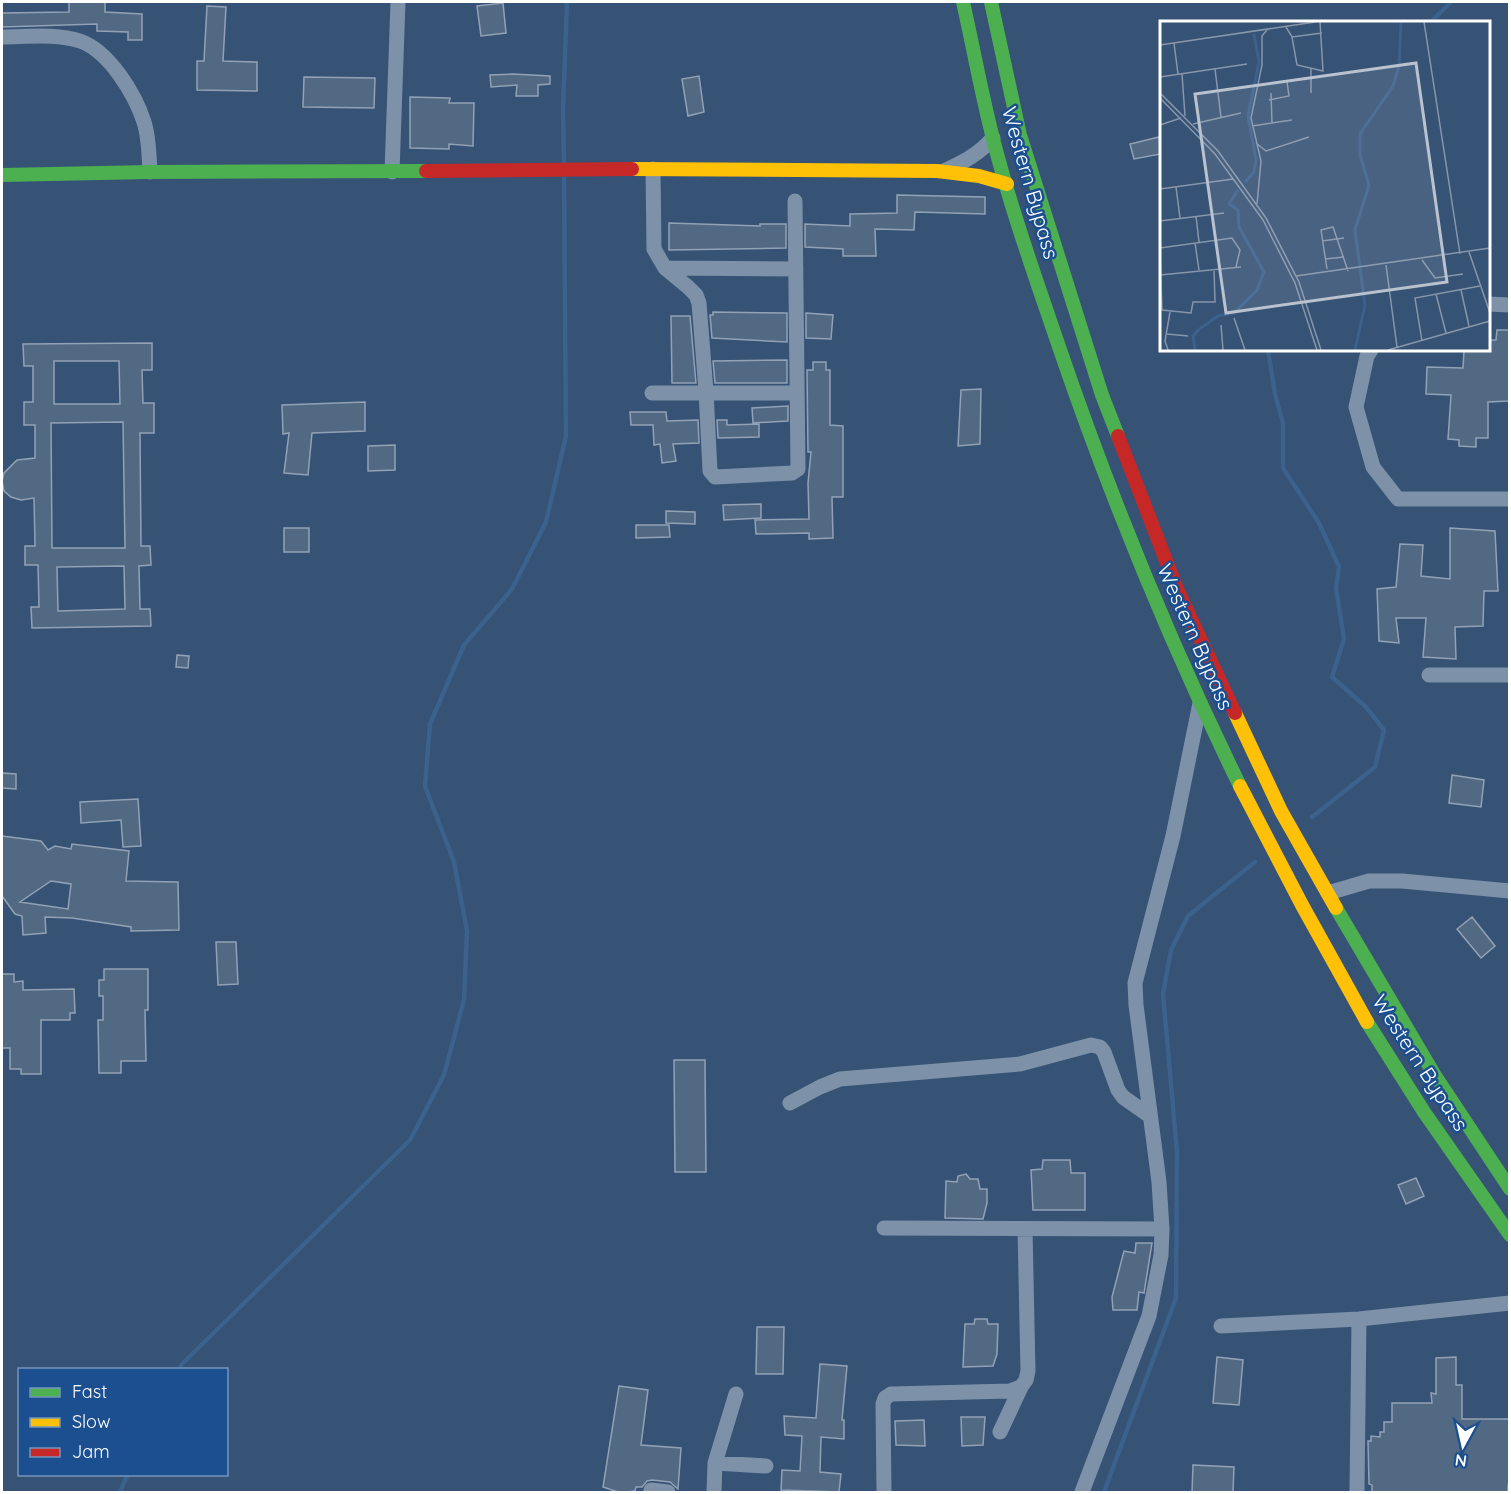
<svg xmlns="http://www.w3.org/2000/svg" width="1511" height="1494" font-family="Quicksand,sans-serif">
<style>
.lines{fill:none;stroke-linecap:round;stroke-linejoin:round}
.stream{stroke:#3b618d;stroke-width:4.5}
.building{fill:#526984;stroke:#92a2b6;stroke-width:1.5;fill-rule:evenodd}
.street{stroke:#7d92a8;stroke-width:15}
.fast{stroke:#4caf50;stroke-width:14}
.slow{stroke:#ffc107;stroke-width:14}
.jam{stroke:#c62828;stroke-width:14}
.labels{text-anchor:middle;stroke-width:5;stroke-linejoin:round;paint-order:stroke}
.street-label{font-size:21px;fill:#fff;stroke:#1b4f8f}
.inset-river{fill:none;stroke:#3b618d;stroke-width:3}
.inset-road{fill:none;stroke:#8697ac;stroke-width:1.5}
.view{fill:#b9c2ce;fill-opacity:0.15;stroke:#b9c2ce;stroke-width:3}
.inset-edge{fill:none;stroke:#fff;stroke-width:3}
</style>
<rect width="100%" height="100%" fill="#365274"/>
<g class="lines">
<path class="stream" d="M1431 22 1451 2
M564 164 563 109 567 2
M1268 350 1275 394 1283 423V468L1319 523 1339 567 1336 588 1344 639 1332 677 1366 707 1384 730 1375 767 1312 817
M179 1370 181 1365 410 1140 444 1075 464 1000 467 931 454 862 425 786 430 724 464 645 512 589 546 522 566 436 564 175
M120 1492 128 1474
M1104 1492 1176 1298 1177 1152 1163 994 1171 950 1188 916 1255 862"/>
</g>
<path class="building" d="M69 2H105V12L142 14V40H128V32L97 31V24L2 27V13L69 12Z
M503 3 506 33 481 36 477 6Z
M207 6 226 7 223 61 257 62V91L197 90V61H204Z
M513 74 550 76V84L538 85V96H516L517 85 491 87 490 75Z
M699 76 704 112 688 116 682 79Z
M304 77 375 78 374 108 303 107Z
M410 97 450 98 449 103H474L473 146 449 144V149L410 148Z
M1159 137 1161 154 1134 159 1130 144Z
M897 195 985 197V214L915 212 914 230 875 229 876 256H843V249L805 247V224L850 226V214L897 213Z
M669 223 760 226V224H786V248L669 250Z
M713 312 787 313V342L712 338 710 315H713Z
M806 313 833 315 831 339 806 338Z
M671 316H690L696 383H672Z
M1497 330H1509V401L1488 402V438H1476V447L1459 446V440L1448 439 1451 395 1426 394 1427 367 1463 368 1464 350H1488V340H1496Z
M152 343V370H142L143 403H154V433H140L141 546H150L151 565 139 566 140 609H150L151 626 32 628 31 607H39L38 565H25V546H35L34 498 21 500 11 497 4 491 2 481 4 473 17 460 35 458V425H24V402H33V366H24L23 344ZM54 361H119L120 404H54ZM123 422 125 548H52L51 423ZM124 566 125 609 58 611 57 567Z
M787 360V383H715L713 361Z
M813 362H826V370H830V425L843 426V497H832L833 538 809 539V533L756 534 755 520 809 519 808 483 811 452H808L807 370H813Z
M981 389 980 444 958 446 961 390Z
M365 402V431L312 433 308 475 284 473 289 433 283 434 282 405Z
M788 406V421L753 423 752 408Z
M630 412H666L667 421 698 420 699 443 673 444 676 461 662 463 660 444 654 445 653 425H631Z
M717 420H727V425L759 424V437L718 438Z
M395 445V470L368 471V446Z
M761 504V518L724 520 723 505Z
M666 511 695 512V524L666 523Z
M636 525H669L670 537 636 538Z
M284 528H309V552H284Z
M1450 528 1495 531 1498 591H1484L1483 626 1455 627 1456 659 1423 657 1426 618H1396L1399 643 1379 641 1377 589 1396 587 1400 544 1423 545 1421 576 1450 579Z
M177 655 189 656 188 668 176 667Z
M2 773 16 774V789L2 788Z
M1452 775 1484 780 1481 807 1449 803Z
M138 799 141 846 123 847 121 820 81 823 80 802Z
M2 836 41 841 48 850 55 846 71 849 72 844 129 851 126 881 178 882 179 930 131 931V927L72 918 45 917 46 933 23 935 22 916 15 914 2 896ZM51 881 71 884 68 909 20 902Z
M1472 917 1495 946 1481 958 1457 929Z
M216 942H236L238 984 218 985Z
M104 969H148V1010H145L146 1061H121V1073H99L98 1020H103V996H99V980H104Z
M2 974H14V982L23 981V990L74 989 75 1013H70V1020H41V1074H21V1069H10V1048H2Z
M674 1060H705L706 1172H675Z
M1043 1160H1070L1071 1173H1085V1210H1033L1031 1170 1042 1169Z
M966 1174 970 1179H978L980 1189H987V1203L983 1219 945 1218 946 1181 957 1182 958 1176Z
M1416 1178 1424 1196 1406 1204 1398 1185Z
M1136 1243H1152L1144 1293 1139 1292 1137 1310H1113L1112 1297 1124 1251 1135 1253Z
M975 1319H987L988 1324H998L997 1354 993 1366 963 1367 965 1324H974Z
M757 1327H784L783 1374H756Z
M1217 1357 1243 1360 1239 1405 1213 1403Z
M1456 1357V1385H1462V1419H1509V1485H1508V1492H1372V1485L1369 1484 1368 1441H1371V1436L1380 1437V1432H1384V1422H1392V1403H1432L1431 1393 1436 1394V1358Z
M820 1364 847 1366 842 1420H844V1439L821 1437 820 1472 841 1474 839 1492 781 1490 782 1470 800 1471 802 1436 785 1435 784 1416 816 1418Z
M619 1386 648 1390 641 1445 681 1448 678 1489 670 1482 652 1480 647 1481 642 1487H636L635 1491 627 1492H618L603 1487Z
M961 1417H985L983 1445 962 1446Z
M924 1420 925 1446 896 1445 895 1421Z
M1193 1465 1234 1467 1233 1492H1192Z"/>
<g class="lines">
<path class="street" d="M2 37C26 37 56 33 80 41 109 51 135 94 144 122 149 137 149 156 150 172
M653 169 654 249 665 268 688 287 696 295 699 303 706 391 710 471 715 477 792 473 798 469 795 201
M944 171C963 162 978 155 993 138
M392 172 398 2
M665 268 796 269
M1488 304 1510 305
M1371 350 1367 356 1356 407 1373 467 1398 499H1510
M652 393H797
M1429 675H1510
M1328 893 1369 881H1402L1510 891
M790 1103 820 1087 840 1079 1020 1064 1091 1045 1100 1047 1104 1052 1118 1090 1123 1097 1150 1116
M884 1228 1162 1229
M1221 1326 1359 1319 1510 1303
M1000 1432 1021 1387 1026 1380 1028 1371 1025 1229
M715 1463 766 1466
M651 1490 668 1492
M714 1492 715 1463 736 1394
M884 1492 883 1404 885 1398 891 1394 1010 1391 1021 1387
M1082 1492 1149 1316 1161 1255 1162 1229 1159 1182 1136 1005 1135 983 1173 836 1200 703
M1357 1492 1359 1319"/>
<path class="fast" d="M963 2C975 55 984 109 999 161 1015 221 1036 279 1056 338 1108 491 1169 641 1240 786
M991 2 1020 135 1102 395 1118 436
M2 175 150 172 426 171
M1336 908 1434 1074 1510 1189
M1367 1022 1424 1112 1510 1235"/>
<path class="slow" d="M632 169 937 171 979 176 1007 184
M1235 713 1281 811 1336 908
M1240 786 1302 905 1367 1022"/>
<path class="jam" d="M426 171 632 169
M1118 436 1177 589 1235 713"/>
</g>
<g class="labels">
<g class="street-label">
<text transform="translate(1030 183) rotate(74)" y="7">Western Bypass</text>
<text transform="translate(1195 637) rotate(66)" y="7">Western Bypass</text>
<text transform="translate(1420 1063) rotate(57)" y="7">Western Bypass</text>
</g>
</g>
<g transform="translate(1160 21)">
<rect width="330" height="330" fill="#365274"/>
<path class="inset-river" d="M85 161 94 151 96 139 88 95 99 41 94 13M35 329 33 315 38 309 58 295 74 292 97 269 104 251 79 206 78 189 69 183 78 169M195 329 205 284 195 209 209 164 200 134V113L233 65 239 45 241 1"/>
<path class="inset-road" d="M264 1 300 233M126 6 132 16 162 12M132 16 137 44 163 50 160 1M14 22 18 53M0 24 155 1M55 48 61 96M22 53 25 95M0 56 87 43M0 72 58 130 106 197 139 261 161 329M111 72 112 102M151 72V48M0 77 55 133 103 199 135 262 157 329M109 79 129 75 127 61M33 103 81 92M0 104 21 97M92 105 132 99M96 122 106 130 149 116M16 166 20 197M0 168 73 158M97 183 101 140 91 97 102 44V15L107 9M36 195 39 221M0 200 64 192M162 220 184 217M35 222 39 249M0 227 72 217 80 229 76 246M309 231 330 292M0 233 2 289 31 292 33 281H55L54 248M165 238 184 236M262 239 275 257 303 253M226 244 237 326M167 248 161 209 173 206 188 250M0 254 81 246M136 255 330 227M301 269 309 305M276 273 286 312M74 297 85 329M61 304 63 329M7 313 28 315M262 320 255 277 320 265M8 329 5 320 10 291M228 329 330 300"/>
<path class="view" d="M256 42 287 261 66 292 35 73Z"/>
<rect width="330" height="330" class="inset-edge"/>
</g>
<rect width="1511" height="1494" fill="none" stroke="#ffffff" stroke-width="6"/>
<rect x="18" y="1368" width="210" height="108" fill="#1b4f8f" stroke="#7695bc" stroke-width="1.5"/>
<rect x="30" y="1388" width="30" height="9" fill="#4caf50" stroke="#7695bc" stroke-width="1.5"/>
<text x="72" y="1398" font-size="18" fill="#ffffff">Fast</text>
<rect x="30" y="1418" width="30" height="9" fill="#ffc107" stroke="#7695bc" stroke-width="1.5"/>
<text x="72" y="1428" font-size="18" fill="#ffffff">Slow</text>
<rect x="30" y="1448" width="30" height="9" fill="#c62828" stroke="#7695bc" stroke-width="1.5"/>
<text x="72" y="1458" font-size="18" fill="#ffffff">Jam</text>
<g transform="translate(1463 1446) rotate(188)" stroke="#1b4f8f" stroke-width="4.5" paint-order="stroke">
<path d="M0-4.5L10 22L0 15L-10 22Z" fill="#ffffff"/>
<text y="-9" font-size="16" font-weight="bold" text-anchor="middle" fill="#ffffff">N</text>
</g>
</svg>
